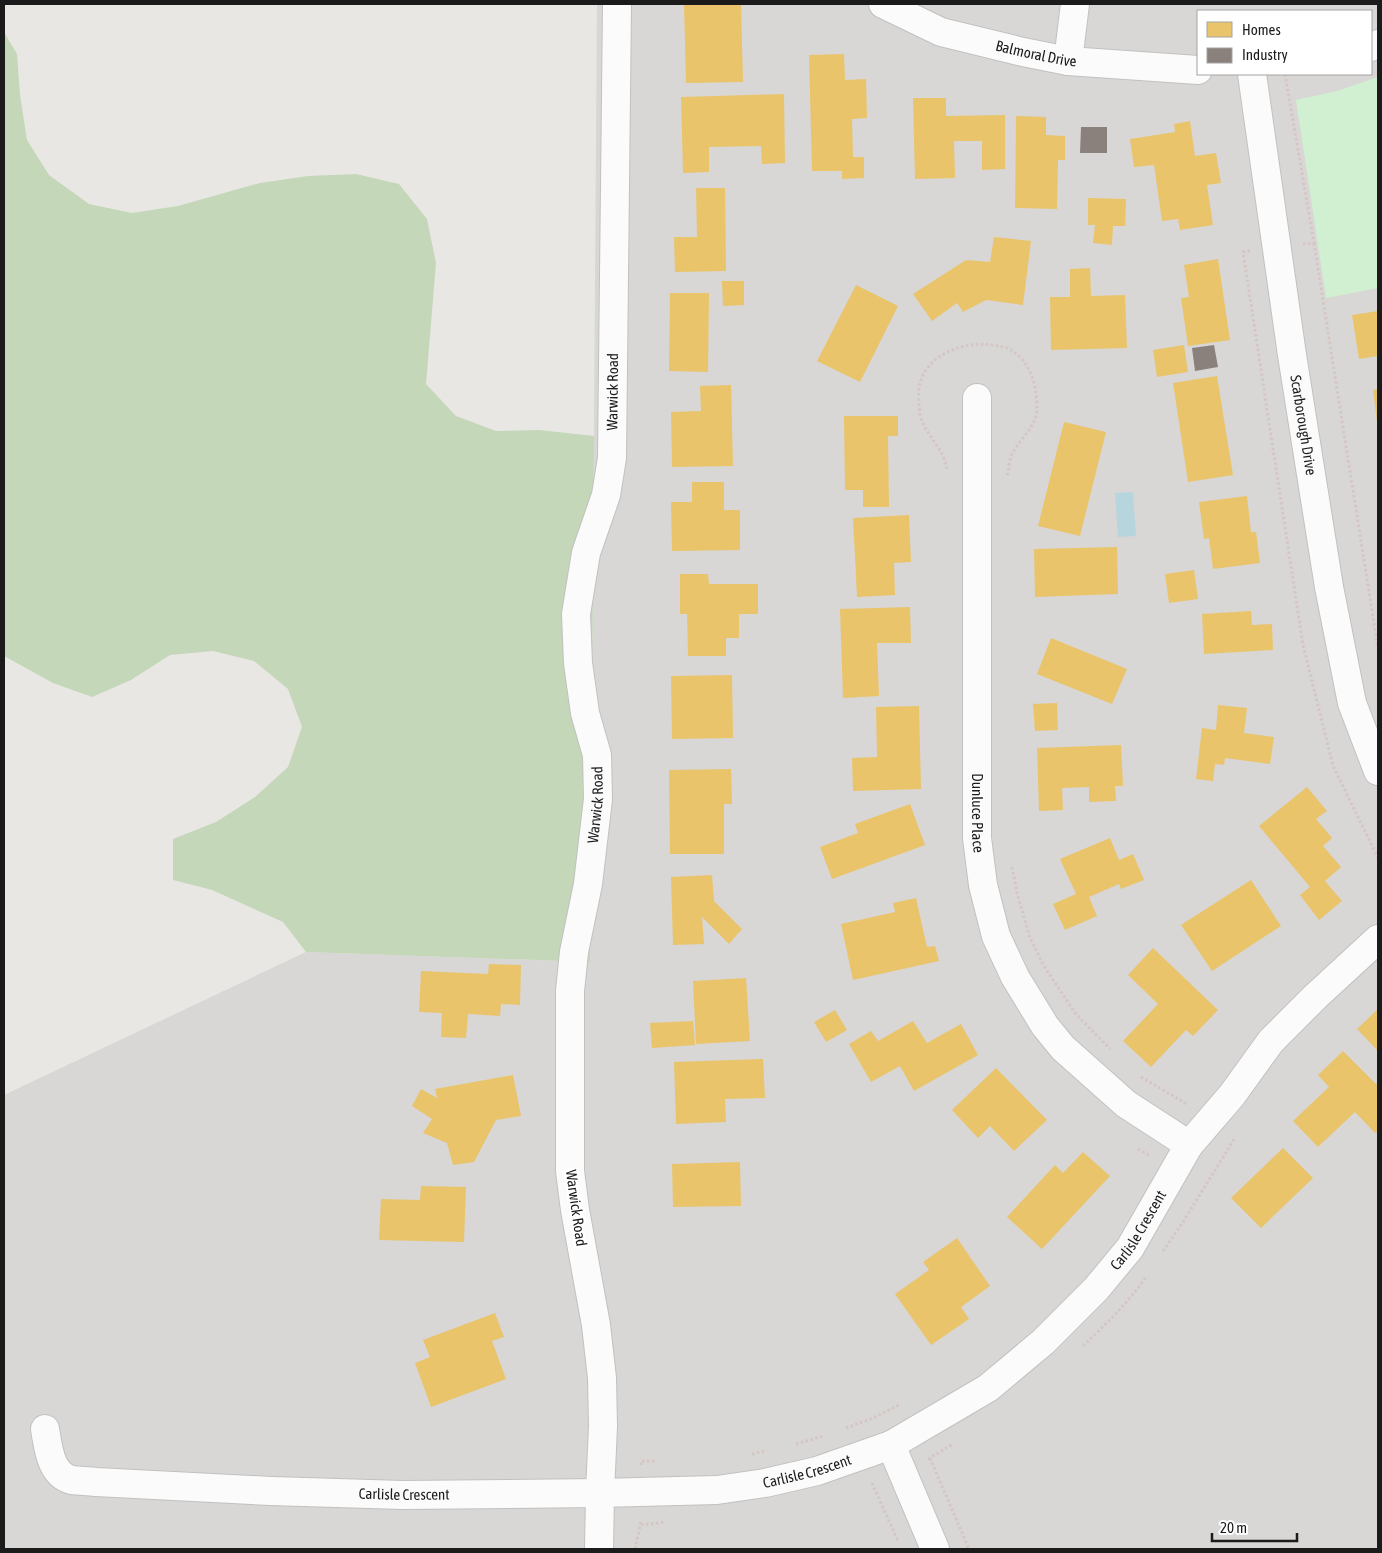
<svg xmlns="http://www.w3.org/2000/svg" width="1382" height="1553" font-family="'Asap Condensed',sans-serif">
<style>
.residential{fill:#d8d7d5;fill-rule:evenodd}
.forest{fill:#c4d7b9}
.park{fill:#d1f0d1}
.water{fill:#b7d5dc}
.homes{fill:#e9c46a}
.industry{fill:#8a817c}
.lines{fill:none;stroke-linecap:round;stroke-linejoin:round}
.minor-casing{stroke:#c2c1c0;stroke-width:30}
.path{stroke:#d5c6c4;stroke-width:3;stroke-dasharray:2.5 2.5;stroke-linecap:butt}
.minor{stroke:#fcfbfb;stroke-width:28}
.labels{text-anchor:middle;stroke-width:5;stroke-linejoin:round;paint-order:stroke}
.street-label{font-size:15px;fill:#1b1b1b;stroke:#fff}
</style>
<rect width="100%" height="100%" fill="#e9e7e4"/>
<path class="residential" d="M597 4H1378V1549H4V1095L306 952 590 962ZM1198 11H1371V74H1198Z"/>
<path class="forest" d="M4 32 17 54 20 95 27 140 49 175 89 204 132 213 178 206 260 183 308 176 356 174 399 184 427 219 436 263 426 384 456 416 496 431 539 430 594 436 590 962 306 952 283 922 212 890 173 880V839L216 822 255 797 288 767 302 727 288 689 254 661 213 651 170 655 131 680 92 697 53 683 4 656Z"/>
<path class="park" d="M1378 77V288L1326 298 1296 100 1337 91Z"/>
<path class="water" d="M1133 492 1136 536 1118 537 1115 493Z"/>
<path class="homes" d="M684 4H741L743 82 686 83Z
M844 54 845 80 866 79 867 118 852 119 853 157H864V178L842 179V171H812L809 55Z
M784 94 785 163 762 164 761 146 709 147V172L683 173 681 97Z
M913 98H946V116L1005 115V169L982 170V141H954L955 178 915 179Z
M1016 116 1046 117V135L1065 136V160H1058L1057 209 1015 208Z
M1190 121 1195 156 1216 153 1221 183 1207 185 1213 225 1180 230 1178 219 1162 221 1154 165 1134 167 1130 139 1175 132 1174 124Z
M696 188H725L726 271 675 272 674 237H697Z
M1088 198 1126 199 1125 226H1113L1112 245 1093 243 1095 225H1088Z
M994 237 1031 241 1023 305 986 300 963 312 957 303 932 321 913 294 966 260 990 262Z
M1218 259 1230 340 1188 346 1181 298 1189 297 1184 265Z
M1090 268 1091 296 1125 295 1127 348 1051 350 1050 297H1070V269Z
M722 281H744V305L723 306Z
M856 285 898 306 860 382 817 361Z
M670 293H709L708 372 669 371Z
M1378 311V356L1359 359 1352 315Z
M1184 345 1188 372 1157 377 1153 350Z
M1217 376 1233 475 1188 482 1173 383Z
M731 385 733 466 672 467 671 412 701 411 700 386Z
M1378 389V421H1377L1373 390Z
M844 416H898V436H888L889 507H863V490H845Z
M1064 422 1106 432 1080 536 1038 526Z
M692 482H724V510H740V550L672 551 671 502H692Z
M1247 496 1251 532H1256L1260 563 1213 569 1209 538 1204 539 1199 502Z
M909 515 911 562 894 563 895 595 857 597 853 518Z
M1117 547 1118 594 1035 597 1034 549Z
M1194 570 1198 599 1169 603 1165 574Z
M680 574H708L709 584H758V614H739V638H726V656H688L687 614H680Z
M910 607 911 643H877L879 696 843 698 840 609Z
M1251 611 1252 625 1272 624 1273 650 1204 654 1202 614Z
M1051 638 1127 669 1112 704 1037 674Z
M732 675 733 738 672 739 671 676Z
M1057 703 1058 730 1035 731 1033 704Z
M1218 705 1247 708 1244 733 1274 737 1270 764 1225 758 1224 765 1215 764 1213 781 1196 779 1202 728 1216 730Z
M919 706 921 789 853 791 852 758 877 757 876 707Z
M1121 745 1123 786H1115L1116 801 1089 802V787L1062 788 1063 810 1039 811 1037 748Z
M731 769 732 804H724V854H670L669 770Z
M1307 787 1327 811 1316 819 1332 838 1323 846 1341 867 1325 881 1342 901 1319 920 1300 895 1310 887 1259 826Z
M910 804 925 845 832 879 820 847 858 833 855 824Z
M1110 838 1119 860 1133 854 1144 880 1121 889 1119 884 1089 897 1097 916 1065 930 1053 904 1076 894 1060 859Z
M712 875 714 901 742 929 729 944 702 917 704 944 673 945 671 877Z
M1251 880 1281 926 1212 971 1181 925Z
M916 898 927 947 935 946 939 961 853 980 841 924 895 912 893 903Z
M1153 948 1218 1010 1193 1036 1186 1030 1151 1067 1123 1041 1158 1004 1128 975Z
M489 964 521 965 520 1005 501 1004 500 1016 468 1014 466 1038 441 1037 442 1013 419 1012 421 971 488 974Z
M746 978 750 1041 696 1044 693 981Z
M1378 1009V1051L1357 1029Z
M835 1010 847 1030 826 1042 814 1022Z
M693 1021 695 1045 652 1048 650 1023Z
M913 1021 927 1043 961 1024 978 1055 914 1091 900 1066 871 1082 849 1044 871 1031 878 1041Z
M1343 1051 1378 1086V1130L1375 1133 1355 1112 1318 1147 1293 1121 1329 1087 1318 1075Z
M763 1059 765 1098 725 1099 726 1122 676 1124 674 1062Z
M996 1068 1047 1120 1014 1151 990 1126 978 1138 952 1110Z
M513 1075 521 1116 496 1120 474 1162 453 1165 447 1143 423 1133 432 1119 412 1106 421 1089 437 1098 435 1089Z
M1283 1148 1313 1178 1261 1228 1231 1198Z
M1083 1152 1110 1176 1042 1249 1007 1217 1055 1165 1063 1173Z
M740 1162 741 1206 673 1207 672 1164Z
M421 1186 466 1187 464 1242 379 1240 381 1199 420 1200Z
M957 1238 990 1286 961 1307 969 1319 931 1345 895 1294 929 1270 923 1262Z
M495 1313 504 1337 492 1341 506 1379 431 1407 415 1363 430 1357 423 1340Z"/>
<path class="industry" d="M1081 127H1107V153H1080Z
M1214 345 1218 367 1195 371 1192 348Z"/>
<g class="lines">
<defs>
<g id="minor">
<path id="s1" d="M883 4 941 32 1023 52 1068 61 1198 70"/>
<path d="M1371 47 1378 44"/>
<path d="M1068 61 1075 4"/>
<path id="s2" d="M1252 74 1292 355 1329 587 1352 703 1378 771"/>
<path id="s3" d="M977 398V838L983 885 996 936 1015 977 1045 1026 1063 1048 1126 1104 1189 1145"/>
<path id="s4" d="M45 1429C48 1446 50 1475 72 1480 80 1481 88 1481 96 1482L271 1491 403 1495 600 1493 717 1490 765 1483 817 1471 891 1445 988 1388 1043 1342 1096 1289 1130 1248 1189 1145 1232 1095 1271 1041 1315 997 1378 939"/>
<path d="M891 1445 935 1549"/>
<path id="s5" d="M599 1549 600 1493 603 1426 602 1378 596 1325 575 1210 570 1171V991L574 952 588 884 598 799 597 755 585 713 578 663 576 614 586 553 606 495 612 458 617 4"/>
</g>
</defs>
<use href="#minor" class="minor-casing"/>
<path class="path" d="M1285 74 1314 243 1303 244
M1314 243 1378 649
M1250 251 1243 252 1303 645 1333 766 1378 858
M947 469C946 464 944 459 942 454 935 441 923 429 920 414 919 406 918 396 919 388 924 353 968 339 998 346 1001 347 1006 347 1009 349 1030 360 1037 385 1037 408 1037 427 1020 438 1012 454 1009 461 1009 469 1007 476
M1012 867 1017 893 1030 938 1044 966 1075 1013 1110 1049
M1141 1077 1185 1103 1184 1105
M1138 1149 1150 1156
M1163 1251 1181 1225 1235 1138
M1083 1346C1106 1324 1128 1303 1146 1277
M846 1428 873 1418 899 1405
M796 1444 823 1436
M752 1454 765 1451
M930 1458 969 1549
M928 1459 953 1444
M641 1465V1461H656
M872 1483 898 1541
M641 1525 666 1522
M635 1549 641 1521"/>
<use href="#minor" class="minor"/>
</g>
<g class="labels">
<g class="street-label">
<text dy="5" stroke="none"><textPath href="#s1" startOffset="162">Balmoral Drive</textPath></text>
<text dy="5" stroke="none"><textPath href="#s5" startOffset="1169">Warwick Road</textPath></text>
<text dy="5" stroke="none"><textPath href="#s2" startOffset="355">Scarborough Drive</textPath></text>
<text dy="5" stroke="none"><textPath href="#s5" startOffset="749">Warwick Road</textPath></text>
<text dy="5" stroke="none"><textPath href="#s3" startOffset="415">Dunluce Place</textPath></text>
<text transform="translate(576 1208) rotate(82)" y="5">Warwick Road</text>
<text dy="5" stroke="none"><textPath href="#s4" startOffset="1219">Carlisle Crescent</textPath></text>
<text dy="5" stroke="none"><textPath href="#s4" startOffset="799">Carlisle Crescent</textPath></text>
<text dy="5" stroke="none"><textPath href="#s4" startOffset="394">Carlisle Crescent</textPath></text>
</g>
</g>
<rect width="1382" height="1553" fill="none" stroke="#1b1b1b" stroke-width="10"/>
<rect x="1197" y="10" width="175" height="65" fill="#ffffff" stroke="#a4a4a4"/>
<rect x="1207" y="22" width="25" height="15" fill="#e9c46a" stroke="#a4a4a4"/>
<text x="1242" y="35" font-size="15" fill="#1b1b1b">Homes</text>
<rect x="1207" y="48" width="25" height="15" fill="#8a817c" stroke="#a4a4a4"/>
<text x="1242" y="60" font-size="15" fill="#1b1b1b">Industry</text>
<path d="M1212 1533v8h85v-8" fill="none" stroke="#1b1b1b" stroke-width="2.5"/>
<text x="1220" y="1533" font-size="15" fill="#1b1b1b" stroke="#ffffff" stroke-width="4" paint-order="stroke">20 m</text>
</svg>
